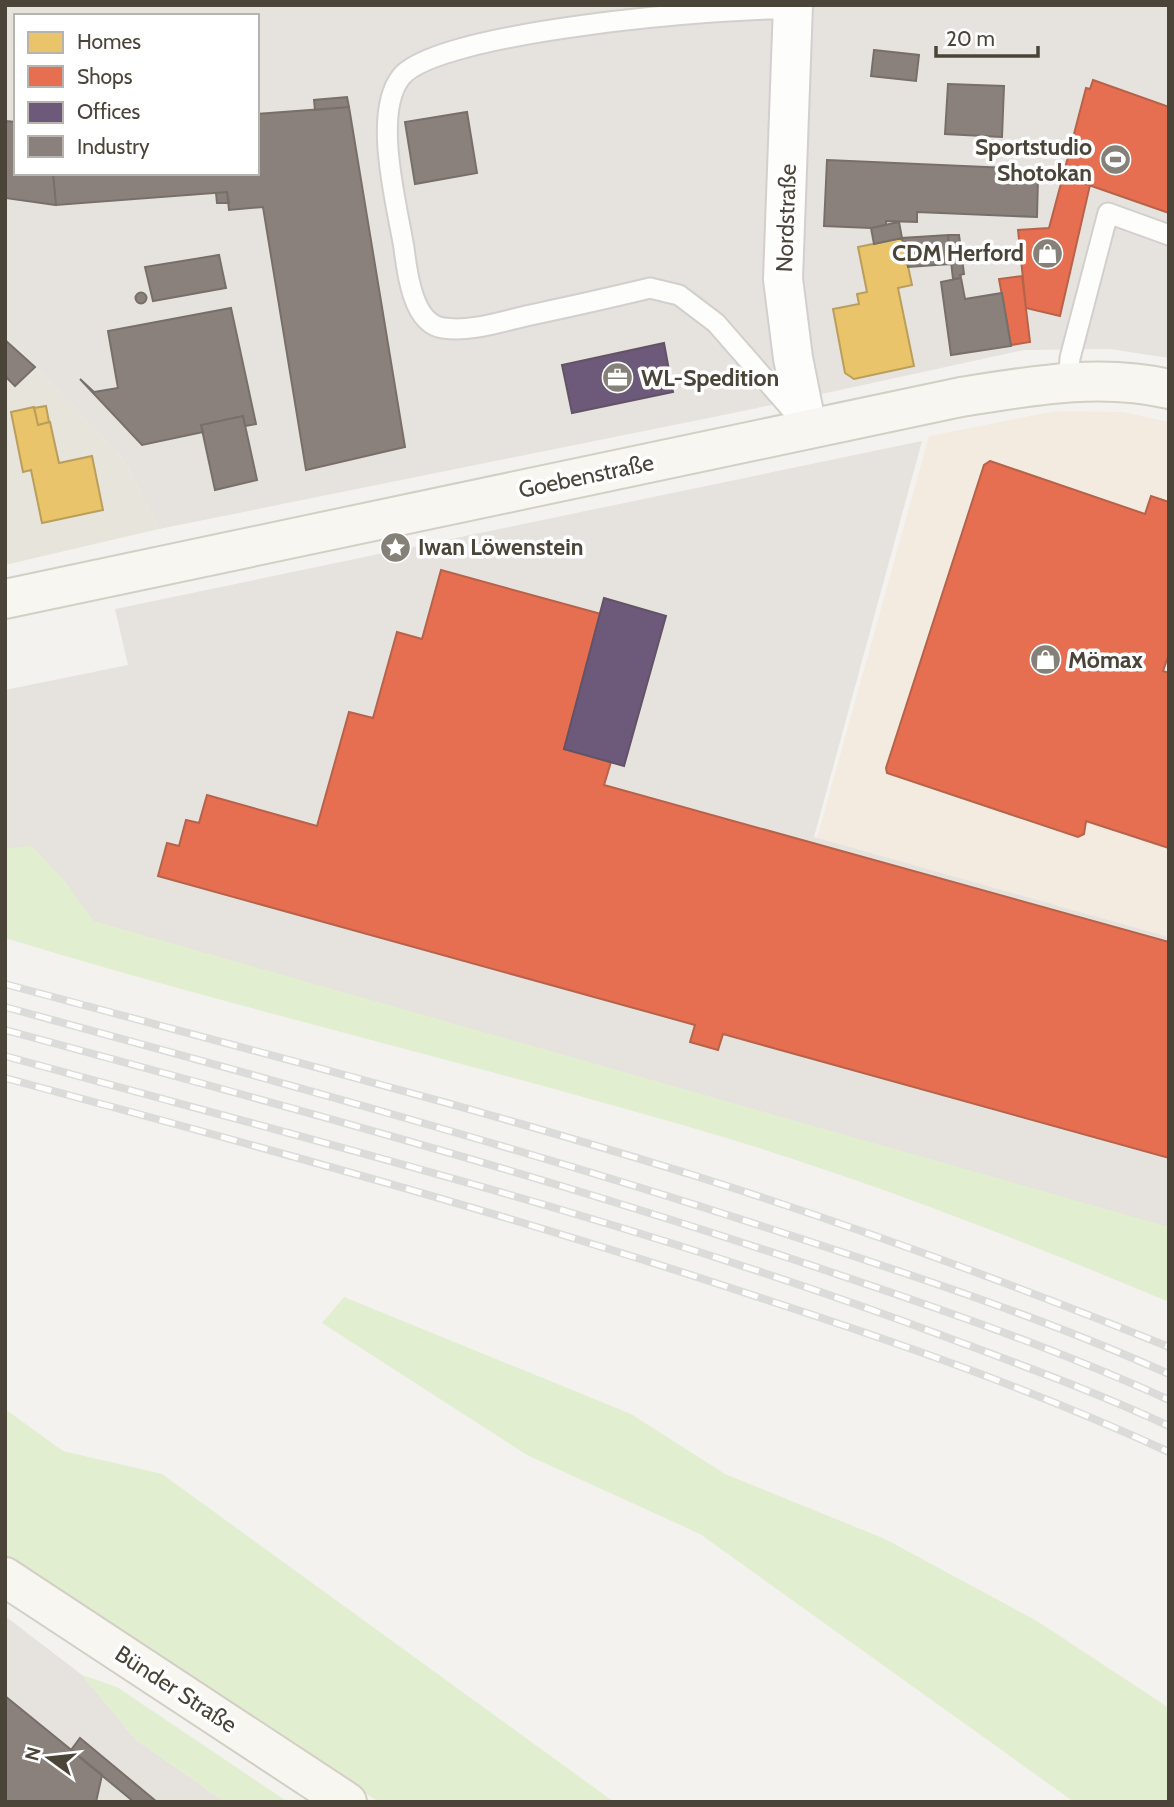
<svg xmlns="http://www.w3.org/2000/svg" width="1174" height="1807" font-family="Cabin,sans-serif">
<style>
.residential{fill:#e7e4dc}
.commercial{fill:#f3ebdf}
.industrial{fill:#e6e2de;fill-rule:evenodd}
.green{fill:#e1eecf}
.parking{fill:#e6e3df}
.homes{fill:#e9c46a;stroke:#ba9e5b;stroke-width:2}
.shops{fill:#e76f51;stroke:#b8624a;stroke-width:2}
.offices{fill:#6d597a;stroke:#635366;stroke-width:2}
.industry{fill:#8a817c;stroke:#776f68;stroke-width:2}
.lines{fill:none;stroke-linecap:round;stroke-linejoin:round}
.lane-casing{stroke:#d2d0cb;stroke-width:23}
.street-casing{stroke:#d2d0cb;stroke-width:42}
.secondary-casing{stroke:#d3cfc5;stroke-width:42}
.lane{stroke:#fdfdfc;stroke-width:19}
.street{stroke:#fdfdfc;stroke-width:38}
.secondary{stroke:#f7f6f1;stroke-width:38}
.rail-casing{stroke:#dbdbda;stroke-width:8}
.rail{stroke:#fff;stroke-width:5;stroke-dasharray:16;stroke-linecap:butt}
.labels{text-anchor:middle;stroke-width:7;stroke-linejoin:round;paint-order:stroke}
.poi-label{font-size:23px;font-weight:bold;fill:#4b4439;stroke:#fff;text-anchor:start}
.street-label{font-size:23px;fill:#4b4439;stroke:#fff}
</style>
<rect width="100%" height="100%" fill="#f4f2ee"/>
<path class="residential" d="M5 334 124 460 159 529 5 565Z"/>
<path class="commercial" d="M1056 411 1123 412 1169 422V937L817 838 929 436Z"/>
<path class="industrial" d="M5 5H1169V358L1110 349 1024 350 743 411 159 529 124 460 5 334ZM16 16H257V173H16Z
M922 441 814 837 1169 937V1231L5 920V690L128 665 115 609Z
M5 1616 82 1675 135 1739 225 1802H5Z"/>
<path class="green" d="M32 846 64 880 94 921 1169 1227V1302C1009 1235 845 1171 679 1124 455 1059 228 1006 5 938V848Z
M344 1297 631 1414 725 1474 885 1539 1037 1621 1169 1708V1802H1074L700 1534 527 1455 322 1323Z
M5 1409 63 1451 162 1474 614 1802H379L5 1556Z
M82 1675 117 1687 288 1802H225L135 1739Z"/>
<path class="parking" d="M876 457 910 484 818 812 686 774 731 602 520 539 521 531 572 519 792 582 804 543 750 529 739 483Z"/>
<path class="homes" d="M902 238 912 285 898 288 914 366 854 379 845 373 833 309 859 304 857 294 867 292 858 247Z
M46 406 49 422 38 425 34 408Z
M34 407 38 425 50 422 59 463 92 456 103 510 42 523 31 470 23 472 11 412Z"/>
<path class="shops" d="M1093 80 1169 107V213L1063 176 1086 88 1090 89Z
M1063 176 1090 185 1060 316 1026 308 1018 230 1049 228Z
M1022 276 1030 342 1011 345 999 279Z
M990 461 1145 514 1151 496 1169 502V654L1163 671 1169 673V848L1086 821 1084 834 1078 837 887 773 886 768 984 465Z
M441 570 601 614 564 749 611 762 604 785 1169 942V1158L723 1034 718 1050 690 1042 695 1025 158 876 167 843 179 846 186 820 199 823 207 795 317 826 349 712 373 718 397 632 422 639Z"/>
<path class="offices" d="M664 343 673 392 572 413 562 365Z
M604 598 666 616 624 766 564 749Z"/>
<path class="industry" d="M874 50 919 55 916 81 871 76Z
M948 84 1004 86 1002 137 945 134Z
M347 97 349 107 315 110 314 100Z
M349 107 405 447 306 470 263 207 229 210 227 192 56 205 53 173H257V114Z
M467 112 477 173 415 184 405 122Z
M5 121 16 122V173H53L56 205 5 198Z
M827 160 1009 168 1038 177 1037 217 917 212V222L886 221V225L871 228 824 226Z
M227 192 229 203H217L216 193Z
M899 222 902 238 874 244 871 228Z
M948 235H959L964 274 960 275 961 278 953 279Z
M948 235 950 264 908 267 902 238Z
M219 255 226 288 153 301 145 267Z
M961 278 965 299 1002 293 1011 346 951 355 941 282Z
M135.5 298a5.5 5.5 0 1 1 11 0a5.5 5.5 0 1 1-11 0Z
M231 308 256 424 245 426 243 416 201 425 203 432 142 445 80 379 94 392 118 388 108 331Z
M5 340 35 367 15 386 5 376Z
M243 416 257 480 215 490 201 425Z
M5 1696 102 1775 96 1802H5Z
M80 1738 157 1802H134L71 1750Z"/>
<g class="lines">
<defs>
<path id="lane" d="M792 9C728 7 437 31 401 77 372 114 397 205 404 248 407 273 413 324 443 328 470 332 500 322 526 316 568 307 609 298 650 288L679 295 716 323 798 417
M1068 382 1070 358 1108 213 1169 235"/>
<path id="street" d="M793 5 783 279 793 358 807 428"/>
<path id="secondary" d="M5 599 961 397C1031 386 1099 373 1169 389
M5 1577 347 1802"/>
</defs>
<use href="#lane" class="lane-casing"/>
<use href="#street" class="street-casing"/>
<use href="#secondary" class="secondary-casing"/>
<use href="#lane" class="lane"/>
<use href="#street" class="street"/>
<use href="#secondary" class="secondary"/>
<defs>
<path id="rail" d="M5 984C238 1047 472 1106 702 1178 860 1228 1015 1285 1169 1347
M5 1007C262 1077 518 1147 771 1229 905 1273 1040 1316 1169 1374
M5 1030C268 1101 531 1172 789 1258 917 1301 1046 1344 1169 1400
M5 1056C321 1143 640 1222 946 1337 1021 1365 1096 1392 1169 1426
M5 1078C258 1146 512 1215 761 1298 899 1343 1037 1391 1169 1452"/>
</defs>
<use href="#rail" class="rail-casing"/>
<use href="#rail" class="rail"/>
</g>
<defs>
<symbol id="stadium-disc" viewBox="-11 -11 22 22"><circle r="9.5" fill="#868178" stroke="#fff"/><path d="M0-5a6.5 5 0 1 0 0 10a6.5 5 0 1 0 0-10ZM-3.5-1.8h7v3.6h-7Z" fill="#fff"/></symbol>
<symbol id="shop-disc" viewBox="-11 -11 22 22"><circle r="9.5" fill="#868178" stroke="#fff"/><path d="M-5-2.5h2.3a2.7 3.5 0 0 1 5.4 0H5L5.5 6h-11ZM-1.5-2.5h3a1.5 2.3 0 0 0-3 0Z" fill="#fff"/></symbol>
<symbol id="office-disc" viewBox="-11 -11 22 22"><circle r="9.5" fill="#868178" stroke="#fff"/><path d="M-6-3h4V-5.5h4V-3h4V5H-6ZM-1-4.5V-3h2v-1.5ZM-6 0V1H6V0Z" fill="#fff"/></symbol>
<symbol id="sight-disc" viewBox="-11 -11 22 22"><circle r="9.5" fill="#868178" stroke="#fff"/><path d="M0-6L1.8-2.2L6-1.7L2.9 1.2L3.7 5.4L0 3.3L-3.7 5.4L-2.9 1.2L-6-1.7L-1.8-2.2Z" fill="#fff"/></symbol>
</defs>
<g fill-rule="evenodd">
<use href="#stadium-disc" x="1098" y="142" width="35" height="35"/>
<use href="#shop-disc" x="1030" y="236" width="35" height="35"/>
<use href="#office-disc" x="600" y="360" width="35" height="35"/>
<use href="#sight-disc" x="378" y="530" width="35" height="35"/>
<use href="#shop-disc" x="1028" y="642" width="35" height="35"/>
</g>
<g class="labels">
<g class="poi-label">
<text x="1092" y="155" text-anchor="end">Sportstudio<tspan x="1092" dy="26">Shotokan</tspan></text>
<text x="1024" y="261" text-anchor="end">CDM Herford</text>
<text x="641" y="386">WL-Spedition</text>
<text x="418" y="555">Iwan Löwenstein</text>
<text x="1068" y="668">Mömax</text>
</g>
<g class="street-label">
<text transform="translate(786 218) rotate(-88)" y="8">Nordstraße</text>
<text transform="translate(586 476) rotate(-12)" y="8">Goebenstraße</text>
<text transform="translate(176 1689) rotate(33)" y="8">Bünder Straße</text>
</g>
</g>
<rect width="1174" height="1807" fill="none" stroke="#4b4439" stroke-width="14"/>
<rect x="14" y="14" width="245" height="161" fill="#ffffff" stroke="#b7b4b0" stroke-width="2"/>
<rect x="28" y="32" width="35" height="21" fill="#e9c46a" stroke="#b7b4b0" stroke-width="2"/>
<text x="77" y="49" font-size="21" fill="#4b4439">Homes</text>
<rect x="28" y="66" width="35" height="21" fill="#e76f51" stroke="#b7b4b0" stroke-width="2"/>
<text x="77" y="84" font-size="21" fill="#4b4439">Shops</text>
<rect x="28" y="102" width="35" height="21" fill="#6d597a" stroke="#b7b4b0" stroke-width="2"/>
<text x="77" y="119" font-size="21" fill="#4b4439">Offices</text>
<rect x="28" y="136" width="35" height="21" fill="#8a817c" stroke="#b7b4b0" stroke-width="2"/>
<text x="77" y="154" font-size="21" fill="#4b4439">Industry</text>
<g transform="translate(49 1758) rotate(285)" stroke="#ffffff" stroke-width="5" paint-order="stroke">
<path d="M0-5L12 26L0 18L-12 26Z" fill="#4b4439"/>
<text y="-10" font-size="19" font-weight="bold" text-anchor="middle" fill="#4b4439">N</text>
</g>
<path d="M936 46v10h102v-10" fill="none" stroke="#4b4439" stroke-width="3.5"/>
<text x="946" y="46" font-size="21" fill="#4b4439" stroke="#ffffff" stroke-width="5" paint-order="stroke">20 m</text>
</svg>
